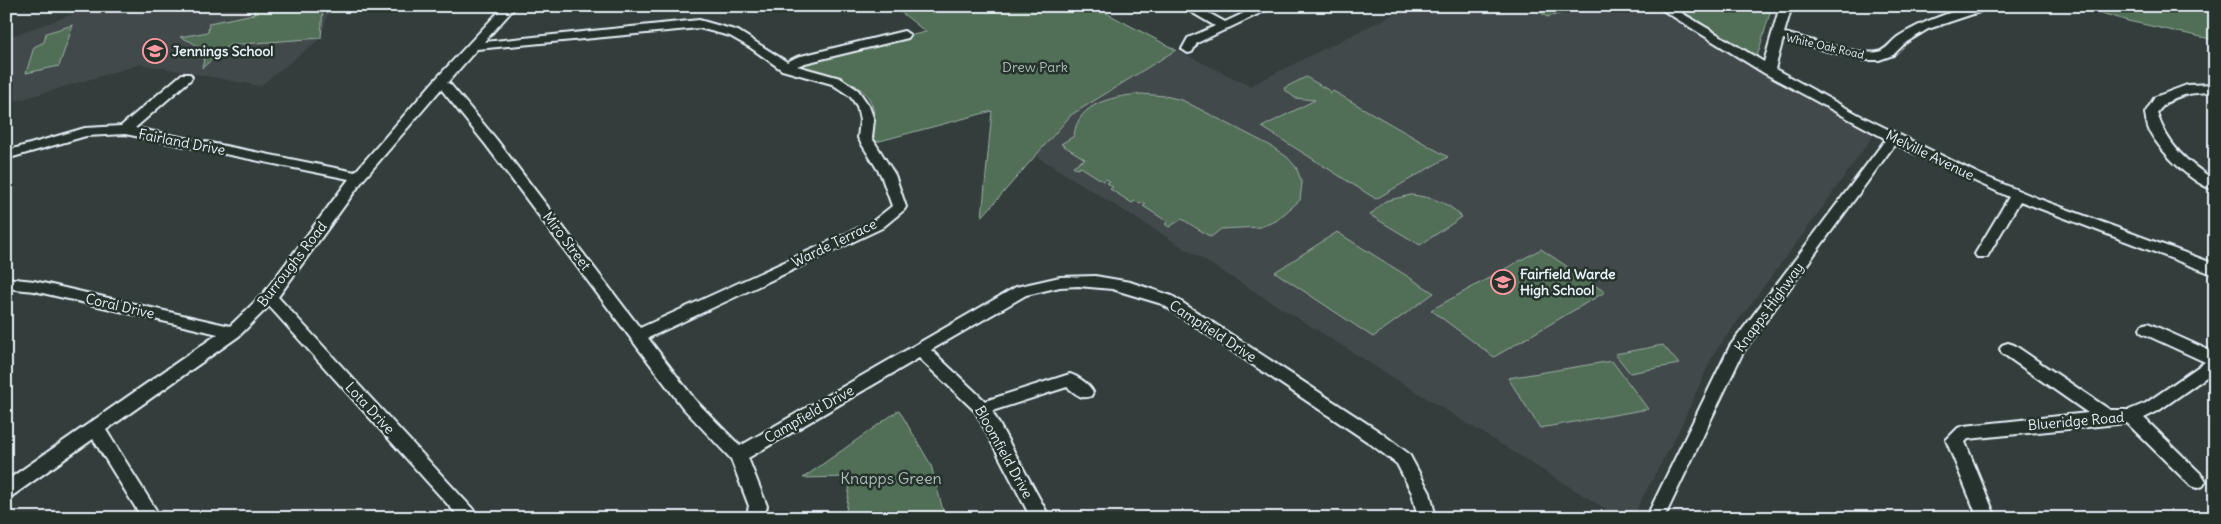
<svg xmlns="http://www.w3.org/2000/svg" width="2221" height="524" font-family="Delius,sans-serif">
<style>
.built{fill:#434a4c}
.green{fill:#516e56;stroke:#9cb0a7}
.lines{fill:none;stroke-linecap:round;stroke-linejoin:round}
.minor-casing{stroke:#e8f1f8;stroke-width:4}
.minor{fill:#26332d;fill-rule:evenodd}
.labels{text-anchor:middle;stroke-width:5;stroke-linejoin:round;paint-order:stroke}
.far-street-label{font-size:11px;fill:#e8f1f8;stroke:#26332d}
.poi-label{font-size:14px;font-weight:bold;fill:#e8f1f8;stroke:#26332d;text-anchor:start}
.park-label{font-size:14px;fill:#acbdb7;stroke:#26332d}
.street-label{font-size:14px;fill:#e8f1f8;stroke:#26332d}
.near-park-label{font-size:16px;fill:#acbdb7;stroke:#26332d}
</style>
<rect width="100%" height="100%" fill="#333d3b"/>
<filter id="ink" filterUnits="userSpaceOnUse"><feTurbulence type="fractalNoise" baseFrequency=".02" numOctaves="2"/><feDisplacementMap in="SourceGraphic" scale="10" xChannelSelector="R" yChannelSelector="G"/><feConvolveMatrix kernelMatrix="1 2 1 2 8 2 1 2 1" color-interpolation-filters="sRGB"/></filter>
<g filter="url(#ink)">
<path class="built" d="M97 6H330L321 38 260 86 141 64 9 103 6 97V38Z
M1410 6H1651L1777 83 1868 131 1873 136 1812 222 1714 353 1679 430 1639 504 1634 518H1620L1036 156 1071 115 1176 50 1250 86Z"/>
<path class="green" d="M255 6H323L321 38 229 45 202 68C208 50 196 43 180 37L208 32 209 23 254 14Z
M893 6H1093L1176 50 1071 115 982 217 992 111 876 142C869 131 876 121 873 108 864 77 827 77 802 68V65L812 58 926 32Z
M1532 6H1590L1547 17Z
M1674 6H1772L1757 57Z
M2078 6H2215V40L2128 21Z
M73 25 59 66 26 73 34 47 44 42 46 33Z
M1306 77 1330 91 1329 93 1333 91 1448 157 1376 199 1262 127 1315 100 1295 98 1285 90 1284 88Z
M1142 94 1165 96 1182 100 1271 146 1287 157 1296 167 1302 183 1300 200 1276 221 1260 227 1221 229 1211 237 1182 219 1169 227 1165 224 1168 222 1143 206 1146 204 1143 202 1140 204 1135 201 1132 203 1110 189 1113 187 1107 183 1110 181 1106 179 1103 181 1081 167 1077 169 1073 166 1085 159 1061 144 1074 136C1077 102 1115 96 1142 94Z
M1411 195C1431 197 1448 202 1462 217L1420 245 1370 215 1385 201Z
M1337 232 1434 293 1373 337 1275 272Z
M1541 249 1605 292 1494 357 1431 310Z
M1663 345 1679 364 1630 373 1615 354Z
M1612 361 1648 409 1540 428 1508 378Z
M899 410 931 465 945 518H845L851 477 803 478Z"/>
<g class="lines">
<defs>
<path id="minor" d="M504 6H516L484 42 699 20 738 31 787 62 797 57 904 31 910 35 908 38 805 63 797 66 840 78 858 90 869 106 874 120 872 138 895 175 906 207 904 210 882 228 648 338 695 400 740 446 1016 287 1060 277 1095 276 1130 282 1172 296 1380 432 1409 454 1430 493 1436 518H1418L1412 493 1397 464 1368 442 1162 304 1112 289 1078 286 1060 287 1026 295 931 350 985 401 1070 374C1079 377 1089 384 1093 392L1091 396C1081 400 1075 393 1067 387L992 411 1050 518H1031L976 412 919 358 748 458 767 506 764 518H746L749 506 731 459 683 408 486 145 441 89 363 180 278 297 481 518H460L269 306 239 336 106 430 161 518H142L93 439 12 496 6 498V481L218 334 34 291 6 288V278L34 281 230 326 264 293 349 179 125 134 86 136 6 159V151L85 128 121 126 182 74H190L192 77 190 80 135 128 355 172 434 81ZM699 28 730 36 751 48 782 70 832 84 850 96 857 106 860 120 858 138 881 175 892 206 872 222 640 328 496 139 450 84 447 83 477 49Z
M1181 6H1196L1225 22 1259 6H1275L1197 43 1192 52 1188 53 1182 49 1188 38 1215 26Z
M1656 6H1670L1764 62 1780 6H1792L1784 33C1806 38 1858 56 1878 52 1887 50 1891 41 1899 36 1920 23 1960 6 1985 6L1979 12 1928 29 1905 43 1893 55 1879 60H1863L1783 39 1775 69 1859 115 1979 174 2039 199 2215 264V275L2020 201 1987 257H1977L1975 254 2009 197 1895 144 1743 352 1664 518H1646L1730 346 1886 139 1764 73Z
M2215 84V92C2192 93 2171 93 2157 113 2167 145 2187 163 2215 180V190C2192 184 2161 152 2150 132 2147 126 2146 119 2145 113L2155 97 2187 85Z
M2148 323 2215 353V371L2158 411 2144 418 2203 476 2206 481 2203 486 2197 488 2191 486 2127 423 1968 439 1965 442 1996 518H1978L1946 440 1958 428 1964 426 2088 413 2002 353 2000 349 2002 345 2008 343 2014 345 2110 410H2129L2146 403 2205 362 2142 333 2140 329 2142 325Z"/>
</defs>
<use href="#minor" class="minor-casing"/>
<use href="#minor" class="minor"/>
</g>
</g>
<defs>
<symbol id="school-ring" viewBox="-11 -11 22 22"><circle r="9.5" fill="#26332d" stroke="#ff9aa2" stroke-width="1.5"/><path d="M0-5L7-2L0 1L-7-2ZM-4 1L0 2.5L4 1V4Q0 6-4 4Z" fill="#ff9aa2"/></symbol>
</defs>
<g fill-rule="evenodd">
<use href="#school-ring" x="141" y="37" width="28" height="28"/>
<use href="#school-ring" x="1489" y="268" width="28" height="28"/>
</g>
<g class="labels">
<g class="far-street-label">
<text transform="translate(1825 46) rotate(13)" y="4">White Oak Road</text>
</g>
<g class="poi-label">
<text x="172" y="56">Jennings School</text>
<text x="1520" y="279">Fairfield Warde<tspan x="1520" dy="16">High School</tspan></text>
</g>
<g class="park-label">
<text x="1035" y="72">Drew Park</text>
</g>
<g class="street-label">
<text transform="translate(182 142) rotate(11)" y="5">Fairland Drive</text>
<text transform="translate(1930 155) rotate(26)" y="5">Melville Avenue</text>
<text transform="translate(567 241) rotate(53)" y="5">Miro Street</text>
<text transform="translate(834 243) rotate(-26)" y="5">Warde Terrace</text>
<text transform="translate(292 264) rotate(-52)" y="5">Burroughs Road</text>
<text transform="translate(120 306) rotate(13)" y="5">Coral Drive</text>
<text transform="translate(1769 307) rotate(-54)" y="5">Knapps Highway</text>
<text transform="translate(1213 331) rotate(33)" y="5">Campfield Drive</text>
<text transform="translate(370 408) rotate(47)" y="5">Lota Drive</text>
<text transform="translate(809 414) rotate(-30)" y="5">Campfield Drive</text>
<text transform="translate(2076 421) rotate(-5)" y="5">Blueridge Road</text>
<text transform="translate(1004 452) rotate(61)" y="5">Bloomfield Drive</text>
</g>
<g class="near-park-label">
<text x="891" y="484">Knapps Green</text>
</g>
</g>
<rect width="2221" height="524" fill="none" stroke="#26332d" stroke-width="25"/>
<rect x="12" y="12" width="2196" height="499" fill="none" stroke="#e8f1f8" stroke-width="2" filter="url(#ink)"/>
</svg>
